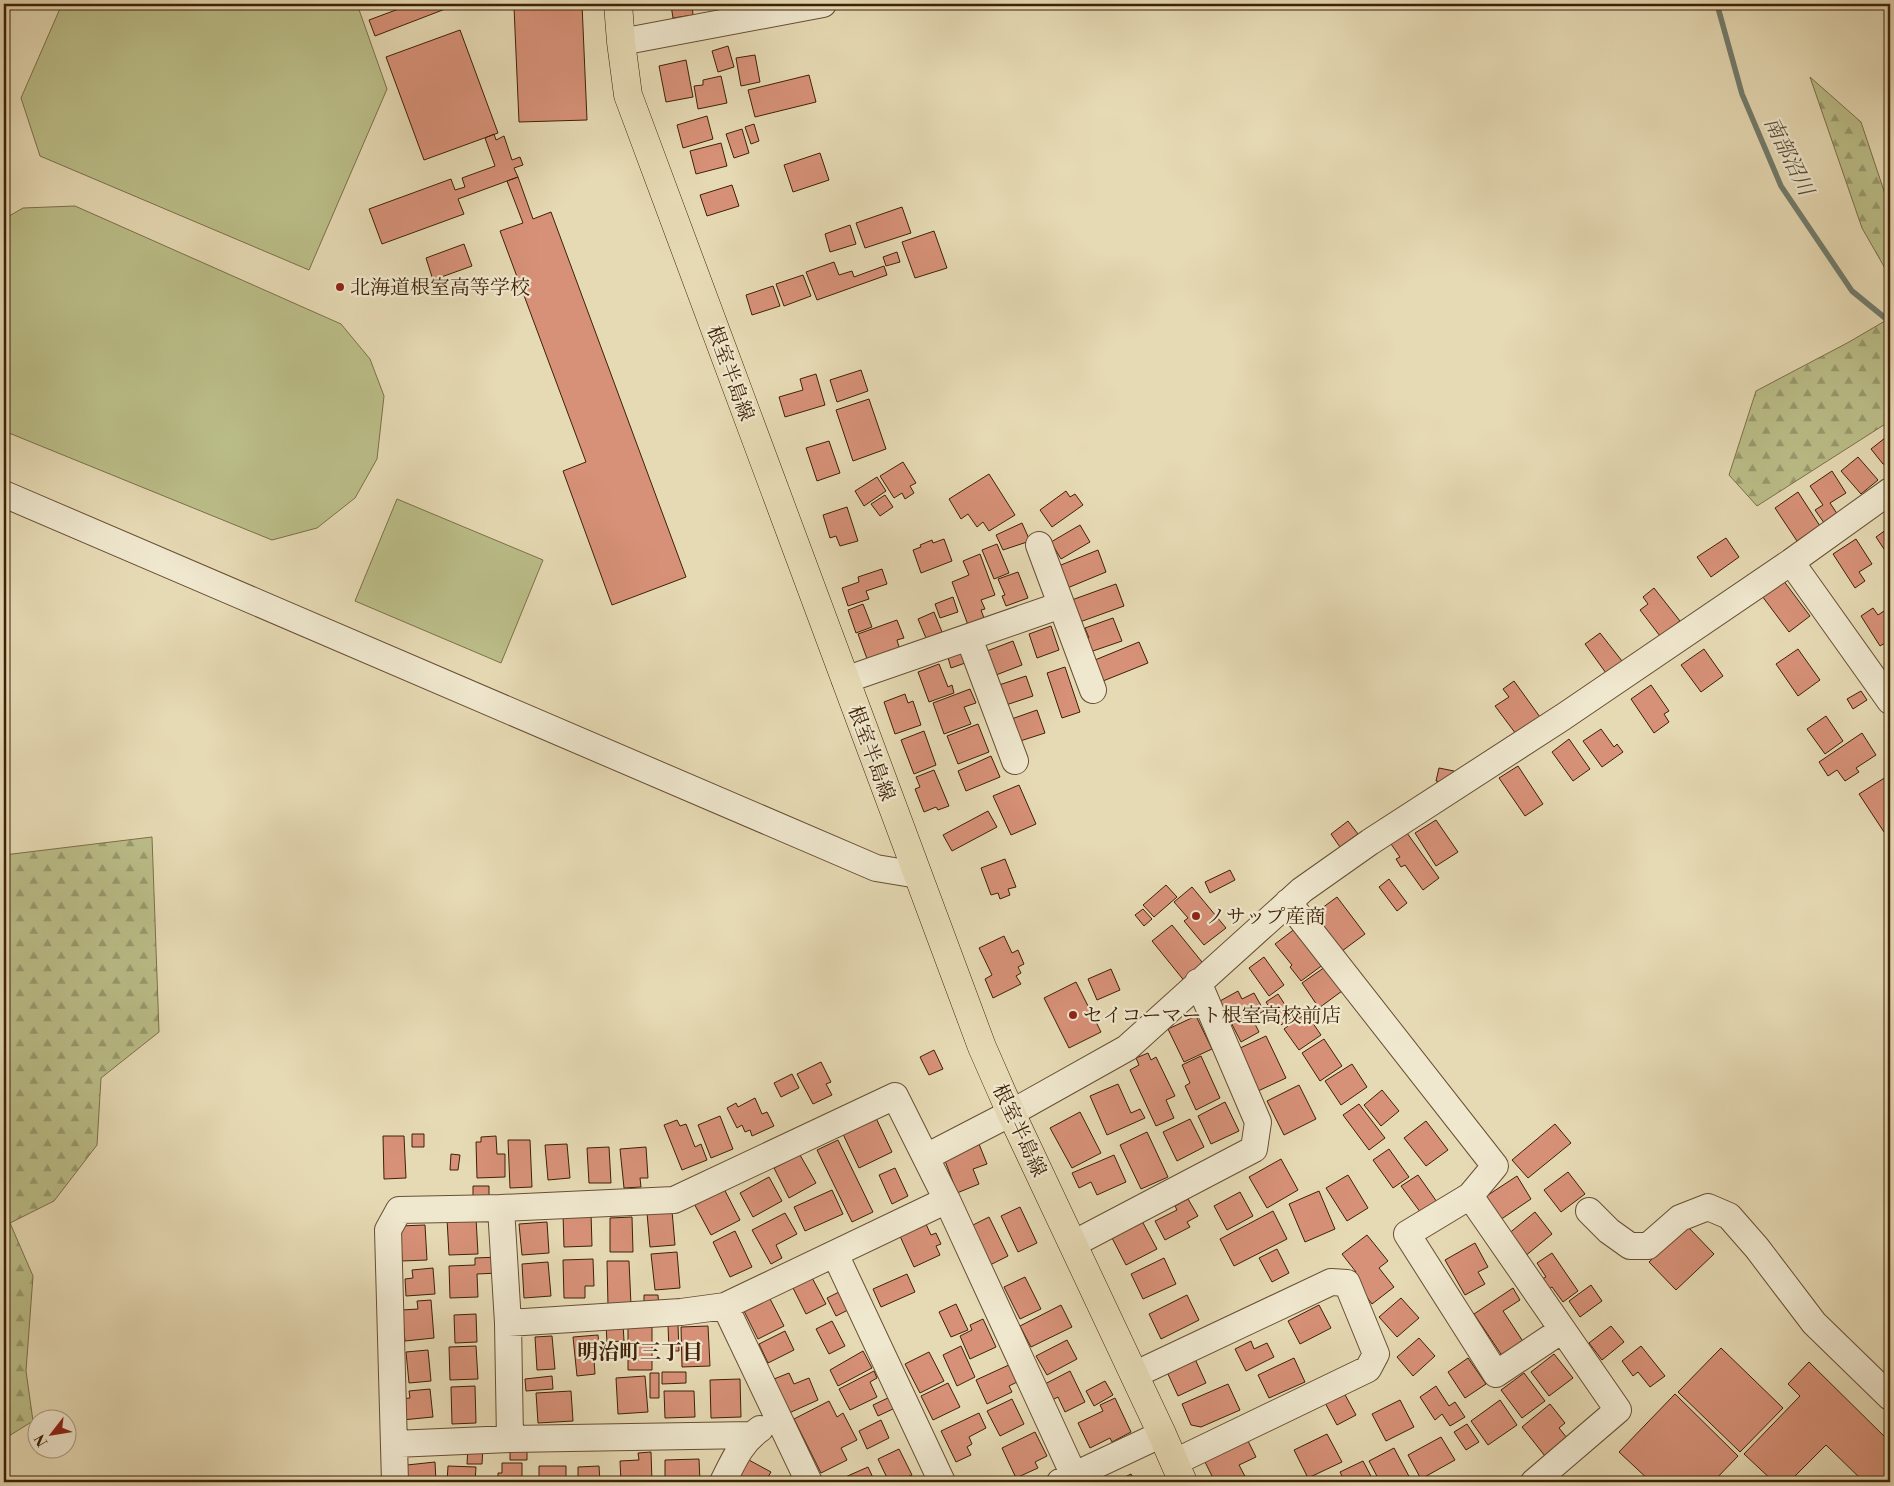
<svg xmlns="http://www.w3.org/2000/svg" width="1894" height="1486" font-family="'Libre Bodoni','Noto Serif JP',serif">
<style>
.forest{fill:url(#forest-firs);stroke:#7c7048}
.pitch{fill:#bbbe89;stroke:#7c7048}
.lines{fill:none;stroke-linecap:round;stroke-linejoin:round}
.stream{stroke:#737d6e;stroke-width:5.5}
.building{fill:#d79178;stroke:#3e2106}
.minor-casing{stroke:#684f32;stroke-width:28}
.major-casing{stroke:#3e2106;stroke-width:29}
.minor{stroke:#efe7ce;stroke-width:26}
.major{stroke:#e6dab4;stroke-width:28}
.poi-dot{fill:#8f2418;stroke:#efe7ce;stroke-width:2}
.labels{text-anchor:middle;stroke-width:4.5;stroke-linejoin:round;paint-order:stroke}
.poi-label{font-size:20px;fill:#3e2106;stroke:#efe7ce;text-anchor:start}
.street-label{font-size:20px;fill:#3e2106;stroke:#efe7ce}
.water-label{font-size:21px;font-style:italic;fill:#594f3a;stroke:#efe7ce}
.neighbourhood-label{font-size:21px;font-weight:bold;fill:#3e2106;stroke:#efe7ce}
</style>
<defs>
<pattern id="forest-firs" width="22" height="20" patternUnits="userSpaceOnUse" patternTransform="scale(1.25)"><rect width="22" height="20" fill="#bbbe89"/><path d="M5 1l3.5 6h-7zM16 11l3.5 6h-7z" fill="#999a6e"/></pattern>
</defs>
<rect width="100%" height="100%" fill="#e6dab4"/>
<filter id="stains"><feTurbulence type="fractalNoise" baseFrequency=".004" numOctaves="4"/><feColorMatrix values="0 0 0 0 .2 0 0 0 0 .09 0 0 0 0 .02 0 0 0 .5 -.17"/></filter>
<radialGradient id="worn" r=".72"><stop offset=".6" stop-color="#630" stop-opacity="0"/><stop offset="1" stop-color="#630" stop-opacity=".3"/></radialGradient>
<path class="forest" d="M1810 77 1861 122 1890 209V277L1862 228Z
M1890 318V421L1757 506 1729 475 1756 391 1849 342Z
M152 837 159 1032 101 1078 97 1145 54 1201 10 1223 33 1276 26 1371 33 1421 4 1439V855Z"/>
<path class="pitch" d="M62 4H357L387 89 309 270 40 156 21 98Z
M75 206 341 324 370 359 384 396 377 459 355 498 317 528 272 540 4 431V219L23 208Z
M397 499 543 560 501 663 355 601Z"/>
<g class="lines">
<path class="stream" d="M1717 4 1742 94 1781 186 1852 291 1890 322"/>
</g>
<path class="building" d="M412 4H452L453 6 375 36 369 20Z
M582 4 587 120 519 122 514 7Z
M659 4H692L693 15 673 18 671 5 660 7Z
M460 30 498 133 424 160 386 57Z
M728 46 734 67 718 72 712 51Z
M755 55 760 82 741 86 736 58Z
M686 60 693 97 666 102 659 66Z
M809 75 816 102 755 117 748 90Z
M721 76 727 103 698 109 694 86 703 85V80Z
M707 116 713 139 683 148 677 125Z
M754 124 759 141 751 144 745 127Z
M742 129 749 153 734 158 726 134Z
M494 134 496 140 504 136 512 160 520 157 523 165 514 168 518 177 458 199 464 214 382 244 369 209 451 179 455 190 465 187 462 178 495 166 485 138Z
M721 143 727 166 696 174 690 151Z
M820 153 829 180 793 192 784 165Z
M518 177 533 219 551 212 686 577 612 605 563 471 586 462 500 231 523 223 507 181Z
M732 185 739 206 707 216 700 195Z
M902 207 911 233 865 248 856 223Z
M850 225 856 244 830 252 825 234Z
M934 231 947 268 915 278 902 242Z
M464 244 472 266 433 280 426 258Z
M897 252 900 262 886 266 883 257Z
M834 262 839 275 852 271 854 277 884 266 887 275 817 300 806 272Z
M803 275 811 296 784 306 776 284Z
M773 286 780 306 752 315 746 295Z
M861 370 868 391 837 402 830 380Z
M816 374 825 405 785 417 779 397 803 390 800 379Z
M869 399 886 449 853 461 836 410Z
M1890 434V465L1883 464 1871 449Z
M829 441 840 473 817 481 806 448Z
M1858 457 1878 480 1861 494 1841 471Z
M903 462 916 483 910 486 914 493 905 499 902 493 894 498 880 476Z
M1832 471 1846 493 1830 503 1840 518 1827 527 1815 510 1823 505 1810 486Z
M989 474 1015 515 989 531 983 522 977 527 968 514 961 519 949 499Z
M877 477 886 491 864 506 855 491Z
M1066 491 1070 497 1075 494 1083 505 1052 527 1040 510Z
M1798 492 1820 526 1797 541 1775 508Z
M885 495 893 507 880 516 871 504Z
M847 507 858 541 840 546 836 536 830 538 823 515Z
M1022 523 1030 541 1003 550 996 535Z
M1080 525 1090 542 1061 559 1051 542Z
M1890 527V558L1876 537Z
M1726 538 1739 557 1711 577 1697 557Z
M944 539 952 561 921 573 913 550 921 547 920 545 932 540 933 543Z
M1856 539 1872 564 1859 572 1865 581 1855 588 1833 554Z
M997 544 1009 573 994 579 982 550Z
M1098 550 1106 572 1065 589 1056 567Z
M980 554 995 595 981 600 985 609 981 610 984 618 968 625 952 582 969 575 963 561Z
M882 569 887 584 866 591 869 599 848 606 842 588 859 582 858 577Z
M1018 572 1028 598 1006 606 1002 596 1005 595 998 579Z
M1783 580 1810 616 1789 632 1762 596Z
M1116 584 1124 606 1077 623 1069 601Z
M1654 588 1680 621 1660 636 1640 610 1648 604 1643 597Z
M953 597 958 612 940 618 935 604Z
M863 604 872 627 856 633 848 610Z
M1890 607V640L1880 646 1861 616 1873 608 1878 615Z
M934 612 942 632 926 638 918 619Z
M1113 618 1122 641 1087 653 1083 640 1089 638 1085 628Z
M897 620 904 638 897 640 900 650 870 667 858 634Z
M1051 626 1059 650 1037 658 1029 634Z
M1600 633 1622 661 1606 673 1585 644Z
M1013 641 1022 665 996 675 987 651Z
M1139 642 1148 663 1103 681 1095 660Z
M963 648 968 662 951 668 947 654Z
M1704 649 1723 676 1701 692 1681 665Z
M1798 649 1820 680 1798 696 1776 664Z
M939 664 948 687 952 685 954 693 929 702 918 672Z
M1065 667 1080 712 1062 718 1047 673Z
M1026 676 1033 696 1006 705 996 686Z
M1514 681 1540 717 1516 734 1495 706 1509 697 1503 689Z
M1651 685 1669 711 1664 714 1669 722 1654 733 1631 699Z
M970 689 976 703 964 707 971 724 944 734 933 703Z
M1861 691 1867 700 1853 709 1847 699Z
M905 694 908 703 913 701 921 725 895 734 884 702Z
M1037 710 1045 733 1014 743 1006 721Z
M1826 716 1843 741 1825 754 1807 729Z
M978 724 989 752 958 764 947 736Z
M1601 729 1614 747 1617 744 1623 752 1602 767 1583 741Z
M924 731 936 765 914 774 901 740Z
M1862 733 1876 755 1856 768 1859 772 1845 781 1837 770 1828 776 1819 762Z
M1569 739 1590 769 1573 781 1552 752Z
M991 756 1000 777 966 791 958 771Z
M1518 766 1543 804 1525 816 1499 778Z
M1439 768 1454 771 1451 784 1436 781Z
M934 770 949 806 938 810 936 807 924 812 915 789 920 787 916 777Z
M1886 777 1890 783V828L1884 832 1859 794Z
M1019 785 1036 824 1011 835 993 796Z
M988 811 997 827 952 851 943 835Z
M1436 820 1458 852 1436 866 1415 833Z
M1348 821 1358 834 1340 847 1331 834Z
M1407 833 1439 878 1423 890 1405 865 1401 867 1396 859 1400 857 1391 844Z
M1005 859 1016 887 1008 889 1010 895 1000 899 998 893 991 895 981 868Z
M1230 870 1235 880 1210 893 1205 882Z
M1389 879 1407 903 1397 911 1379 887Z
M1166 885 1177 897 1154 917 1143 905Z
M1192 887 1226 928 1204 945 1184 921 1188 918 1174 902Z
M1337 897 1365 934 1342 951 1314 914Z
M1143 909 1152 919 1144 926 1135 915Z
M1172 925 1206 967 1186 983 1152 941Z
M1296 928 1324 964 1301 981 1290 967 1292 965 1275 944Z
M1004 936 1012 953 1018 950 1024 964 1018 967 1021 973 1016 976 1021 984 993 998 985 979 992 975 979 948Z
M1264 957 1284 985 1269 996 1249 968Z
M1325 967 1342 991 1319 1008 1302 983Z
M1111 969 1120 990 1097 1000 1088 979Z
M1076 982 1101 1032 1069 1048 1044 998Z
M1238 991 1242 999 1254 993 1264 1011 1252 1018 1259 1032 1241 1042 1220 1001Z
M1278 994 1293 1017 1281 1025 1266 1002Z
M1306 1013 1321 1035 1299 1050 1284 1029Z
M1196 1016 1212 1049 1184 1062 1168 1029Z
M1266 1036 1286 1078 1258 1091 1238 1049Z
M1324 1039 1342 1066 1320 1081 1302 1053Z
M934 1050 943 1069 929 1075 920 1057Z
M1148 1053 1151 1060 1156 1057 1175 1096 1166 1100 1174 1118 1156 1126 1130 1070 1139 1065 1136 1058Z
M1201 1056 1220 1098 1196 1110 1185 1086 1190 1083 1182 1065Z
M821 1062 831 1082 826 1084 832 1095 813 1104 797 1074Z
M1352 1064 1367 1087 1341 1105 1325 1081Z
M792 1074 799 1088 781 1097 774 1083Z
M1118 1084 1131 1113 1140 1109 1145 1118 1107 1135 1090 1096Z
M1299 1085 1316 1119 1284 1135 1267 1101Z
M1382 1090 1399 1111 1381 1126 1364 1105Z
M755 1098 762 1114 767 1112 774 1126 752 1136 750 1130 745 1132 742 1125 737 1128 727 1108 736 1103 738 1107Z
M1225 1102 1239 1131 1211 1144 1198 1116Z
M1359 1104 1385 1138 1369 1150 1343 1115Z
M1080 1112 1101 1153 1072 1168 1050 1128Z
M720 1116 733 1149 711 1158 698 1125Z
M875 1116 892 1152 859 1168 842 1132Z
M1190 1119 1204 1147 1177 1161 1163 1132Z
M677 1120 680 1126 686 1124 695 1147 701 1144 707 1160 682 1170 664 1125Z
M1426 1121 1448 1150 1426 1166 1404 1138Z
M1555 1124 1571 1143 1528 1178 1512 1160Z
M1147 1132 1168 1177 1141 1189 1120 1145Z
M412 1134H424V1147H412Z
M383 1136H404L406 1178 384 1179Z
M496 1136 497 1154H505V1177L477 1178 476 1142H481V1137Z
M508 1140H530L532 1187 510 1188Z
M838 1140 873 1212 852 1222 817 1150Z
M567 1144 570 1178 548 1180 545 1145Z
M979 1144 987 1164 973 1169 979 1184 957 1193 944 1158Z
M609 1147 611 1183H589L587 1148Z
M646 1147 648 1178H640L641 1187 624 1188 620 1149Z
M1389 1149 1409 1177 1393 1188 1373 1160Z
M451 1154 460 1155 458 1170H450Z
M800 1155 816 1183 789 1198 774 1168Z
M1114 1155 1126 1182 1097 1195 1091 1182 1079 1188 1072 1173Z
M1281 1159 1298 1190 1267 1208 1249 1177Z
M895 1168 908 1196 892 1204 879 1175Z
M1568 1172 1585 1194 1561 1212 1544 1190Z
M1348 1175 1368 1208 1347 1221 1326 1188Z
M1418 1175 1437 1202 1421 1213 1401 1186Z
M1517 1176 1531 1199 1500 1220 1485 1197Z
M769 1177 782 1201 753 1217 740 1193Z
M721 1183 740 1220 711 1235 691 1198Z
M473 1186H489V1196H473Z
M832 1190 843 1214 805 1231 794 1207Z
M1319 1191 1335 1229 1305 1242 1289 1204Z
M1240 1192 1253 1216 1227 1230 1214 1206Z
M1188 1199 1198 1216 1187 1222 1190 1227 1165 1240 1155 1221 1177 1210 1175 1206Z
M1020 1207 1037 1243 1018 1252 1001 1216Z
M672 1211 675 1245 650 1247 647 1213Z
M1273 1211 1287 1239 1234 1266 1220 1239Z
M1535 1212 1552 1234 1524 1257 1507 1235Z
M591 1213 592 1246 564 1247 563 1214Z
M785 1213 797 1234 776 1245 782 1258 771 1264 752 1230Z
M632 1217 633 1252H610V1218Z
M989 1217 1008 1256 990 1265 971 1226Z
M476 1218 478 1254 449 1255 447 1219Z
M1142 1221 1157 1249 1126 1265 1111 1236Z
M547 1222 549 1253 522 1255 519 1224Z
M925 1222 931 1235 936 1233 941 1244 936 1246 940 1255 914 1267 899 1234Z
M425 1225 427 1260 402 1261 400 1226Z
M1687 1226 1714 1254 1676 1290 1649 1262Z
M735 1231 752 1267 730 1277 713 1242Z
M1367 1235 1388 1261 1379 1268 1394 1287 1372 1304 1351 1276 1356 1272 1342 1254Z
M1475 1243 1488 1267 1478 1272 1485 1284 1465 1295 1445 1260Z
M1277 1249 1289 1273 1272 1282 1259 1258Z
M677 1252 680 1288 655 1290 651 1254Z
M1552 1253 1578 1291 1563 1302 1552 1287 1549 1289 1542 1279 1546 1277 1537 1263Z
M499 1257V1273L477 1274 478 1297 450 1298 449 1266 475 1265V1258Z
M1164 1258 1176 1284 1143 1299 1131 1274Z
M593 1259 594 1286H585V1298H564L563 1260Z
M607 1261H629L631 1305 608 1306Z
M548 1262 551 1296 524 1298 522 1264Z
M433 1268 435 1294 406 1296 405 1279 413 1278 412 1270Z
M810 1274 826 1304 806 1314 791 1284Z
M907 1274 915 1292 881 1307 873 1289Z
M1025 1277 1041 1309 1020 1319 1004 1287Z
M1591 1285 1602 1301 1580 1317 1569 1301Z
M1513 1288 1520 1300 1503 1311 1526 1346 1505 1360 1474 1314Z
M841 1291 850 1309 836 1316 827 1298Z
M644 1295H658L659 1309H644Z
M1187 1295 1199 1320 1161 1339 1149 1314Z
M769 1297 784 1326 758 1339 743 1309Z
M1401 1298 1419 1318 1397 1337 1379 1317Z
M431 1300 434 1338 405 1341 402 1310 418 1309 417 1301Z
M956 1304 968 1330 951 1337 939 1312Z
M1061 1305 1072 1327 1031 1347 1020 1326Z
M1319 1305 1331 1328 1300 1344 1288 1321Z
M476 1314 477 1342 455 1343 454 1315Z
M983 1319 996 1347 970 1359 960 1336 972 1330 970 1325Z
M832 1321 845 1346 829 1354 816 1329Z
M623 1324 624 1341 607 1342 606 1325Z
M668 1325H678L679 1351H669Z
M628 1326H652V1370H628Z
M708 1326 710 1366 682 1367 681 1327Z
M1611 1326 1624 1342 1602 1360 1589 1343Z
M785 1331 794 1350 768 1363 759 1344Z
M598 1335 599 1345 593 1346 595 1374 577 1376 573 1337Z
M552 1336 555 1369 537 1370 535 1337Z
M1419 1338 1435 1356 1413 1376 1397 1357Z
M1067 1340 1077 1359 1047 1375 1036 1356Z
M1251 1341 1254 1349 1267 1343 1274 1357 1246 1371 1235 1349Z
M476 1346 478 1379 450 1380 449 1347Z
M961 1346 975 1377 957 1386 943 1355Z
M1641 1346 1665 1376 1650 1387 1638 1372 1633 1376 1622 1361Z
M1721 1348 1783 1408 1740 1452 1678 1392Z
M428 1350 431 1381 409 1383 406 1352Z
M863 1351 872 1368 838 1386 830 1370Z
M929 1352 944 1381 920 1393 905 1364Z
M1554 1354 1573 1378 1549 1396 1531 1372Z
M1294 1358 1305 1382 1269 1398 1258 1375Z
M1468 1358 1486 1384 1465 1398 1448 1372Z
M1195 1359 1206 1383 1178 1396 1167 1372Z
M1809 1362 1890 1442V1482H1864L1826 1445 1789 1482H1774L1744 1454 1800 1396 1788 1384Z
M1011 1364 1019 1381 1009 1386 1012 1392 987 1404 976 1380Z
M874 1371 877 1378 870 1382 877 1397 850 1410 839 1389Z
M1070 1371 1085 1402 1065 1412 1058 1397 1050 1401 1043 1385Z
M662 1372H686V1383L662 1384Z
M650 1373H659V1398H650Z
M789 1373 794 1384 809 1378 818 1400 789 1413 774 1379Z
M1524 1373 1545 1401 1522 1418 1501 1390Z
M552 1376 553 1389 526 1391 525 1379Z
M645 1376 648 1412 618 1414 616 1378Z
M740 1379 741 1417 711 1418 710 1380Z
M1105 1381 1113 1395 1094 1406 1086 1391Z
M948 1383 960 1407 933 1420 921 1396Z
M1228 1384 1240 1410 1201 1427 1191 1425 1182 1404Z
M475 1386 476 1423 452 1424 451 1387Z
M1436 1386 1449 1406 1455 1402 1465 1417 1450 1426 1442 1414 1435 1420 1420 1397Z
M430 1389 433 1417 402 1420 400 1399 410 1398 409 1391Z
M571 1391 573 1421 538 1423 536 1393Z
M664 1391H694L695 1417 665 1418Z
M1343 1391 1356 1415 1337 1425 1324 1401Z
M1675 1394 1738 1456 1713 1482H1651L1619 1452Z
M890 1397 895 1408 878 1416 873 1405Z
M1115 1398 1131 1432 1112 1442 1110 1438 1090 1448 1078 1423 1103 1411 1100 1405Z
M1012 1399 1024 1424 1000 1436 987 1411Z
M1400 1400 1414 1427 1386 1441 1372 1414Z
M1500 1400 1517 1425 1488 1445 1471 1421Z
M829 1401 837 1417 843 1413 857 1440 841 1448 847 1460 821 1473 794 1419Z
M1550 1404 1565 1423 1559 1428 1567 1438 1545 1456 1522 1427Z
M979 1413 986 1428 969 1437 972 1444 967 1447 971 1455 956 1462 941 1431Z
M881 1420 889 1438 867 1449 859 1431Z
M1467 1424 1479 1442 1466 1450 1454 1432Z
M1035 1432 1047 1456 1035 1462 1038 1468 1016 1478 1002 1448Z
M1327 1434 1342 1462 1308 1478 1294 1450Z
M1441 1437 1455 1460 1421 1479 1408 1455Z
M1247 1439 1256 1457 1239 1465 1248 1482H1215L1204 1460Z
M510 1445H527V1460H510Z
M468 1446H483L482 1464H467Z
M1394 1448 1412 1482H1380L1369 1461Z
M899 1449 912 1475 896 1482H889L878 1459Z
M651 1452 652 1482H621L620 1461 639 1460 638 1453Z
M699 1459 700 1482H665V1460Z
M747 1459 771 1472 765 1482H734Z
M1363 1461 1374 1482H1345L1340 1472Z
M435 1462 436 1482H408L407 1465Z
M502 1463H522V1482H498V1473H502Z
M448 1466 476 1467 475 1482H447Z
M539 1466H566V1482H539Z
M599 1466 600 1482H578V1467Z
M868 1467 875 1482H834Z
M1131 1474 1135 1482H1115Z"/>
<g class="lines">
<defs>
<path id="minor" d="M621 42 823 4
M4 494 876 868 918 875
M1039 545 1093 690
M1791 562 1890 701
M969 638 1015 761
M845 680 1061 605
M1288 902 1495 1166 1470 1196 1618 1410 1534 1482
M926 1157 1011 1113 1127 1048 1302 890 1370 842 1563 717 1791 562 1890 491
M1470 1196 1407 1234 1496 1374 1562 1330
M501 1208 508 1323 510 1439
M1589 1211 1609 1231 1630 1246H1648L1680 1218 1708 1207 1729 1216 1757 1248 1814 1323 1890 1397
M1073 1244 1254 1149 1258 1122 1198 982
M835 1254 942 1482
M725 1306 809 1482
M508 1323 681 1312 725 1306 947 1200
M1134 1375 1331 1282 1347 1283 1376 1354 1368 1369 1175 1462
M395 1444 510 1439 752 1435
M395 1482 388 1230 399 1210 501 1208 674 1200 895 1096 947 1200 1077 1482
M723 1482C733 1462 741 1442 760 1429
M1060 1482 1162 1434"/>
<path id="major" d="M618 4 621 42 628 95 982 1047 1011 1113 1162 1434 1183 1482"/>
</defs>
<use href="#minor" class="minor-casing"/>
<use href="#major" class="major-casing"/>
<use href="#minor" class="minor"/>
<use href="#major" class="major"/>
</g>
<g class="poi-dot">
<circle cx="340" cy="287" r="5"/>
<circle cx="1196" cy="916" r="5"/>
<circle cx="1073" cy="1015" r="5"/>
</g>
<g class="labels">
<g class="poi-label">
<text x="350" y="294">北海道根室高等学校</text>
<text x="1206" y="923">ノサップ産商</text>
<text x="1083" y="1022">セイコーマート根室高校前店</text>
</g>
<g class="street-label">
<text transform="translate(731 373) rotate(70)" y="7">根室半島線</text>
<text transform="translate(872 753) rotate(70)" y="7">根室半島線</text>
<text transform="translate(1020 1130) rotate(65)" y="7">根室半島線</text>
</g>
<g class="water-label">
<text transform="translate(1789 156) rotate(64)" y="7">南部沼川</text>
</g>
<g class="neighbourhood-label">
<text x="640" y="1359">明治町三丁目</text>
</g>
</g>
<rect width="1894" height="1486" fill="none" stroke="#e6dab4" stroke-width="20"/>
<rect x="5" y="5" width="1884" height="1476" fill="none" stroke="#3e2106" stroke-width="2.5"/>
<rect x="10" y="10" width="1874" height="1466" fill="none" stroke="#3e2106"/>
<g transform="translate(52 1434) rotate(239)"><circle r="24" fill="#efe7ce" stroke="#a8987e"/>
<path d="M0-4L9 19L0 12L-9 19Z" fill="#8f2418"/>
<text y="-8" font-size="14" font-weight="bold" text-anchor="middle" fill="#3e2106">N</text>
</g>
<rect width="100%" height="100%" filter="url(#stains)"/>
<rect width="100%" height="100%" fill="url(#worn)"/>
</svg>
